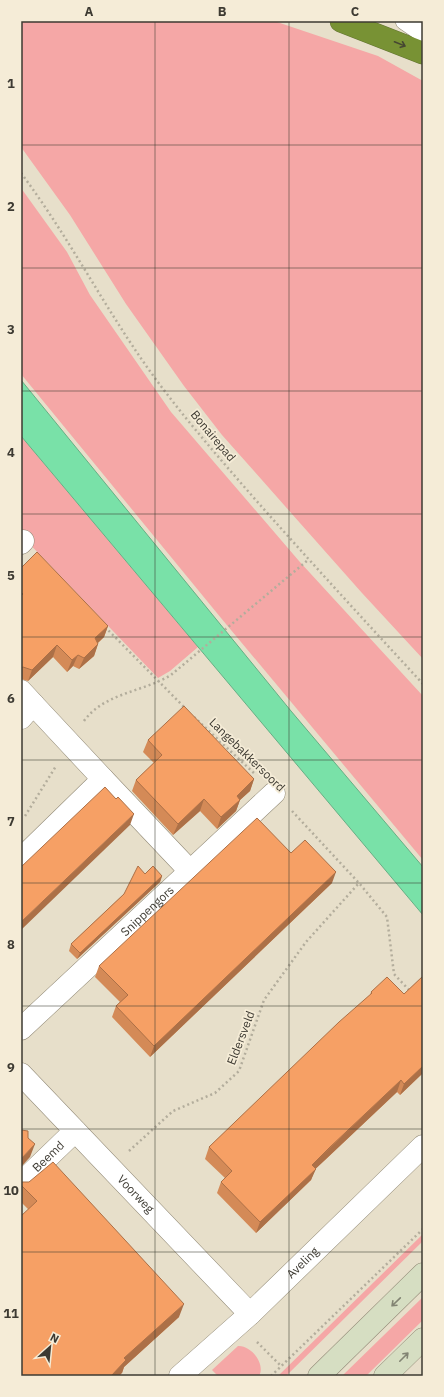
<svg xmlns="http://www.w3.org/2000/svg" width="444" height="1397" font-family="'IBM Plex Sans',sans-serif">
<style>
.green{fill:#f5a7a6}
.water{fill:#79e1a8;stroke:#67af85}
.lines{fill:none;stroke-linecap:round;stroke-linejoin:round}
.service-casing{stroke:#938b78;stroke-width:18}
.pedestrian-casing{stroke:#938b78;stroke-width:23}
.minor-casing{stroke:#938b78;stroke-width:23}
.secondary-casing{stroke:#938b78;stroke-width:23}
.motorway-casing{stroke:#637333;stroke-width:23}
.path{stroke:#b3ad9c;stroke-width:2.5;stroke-dasharray:2 3;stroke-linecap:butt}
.service{stroke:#fff;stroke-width:17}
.pedestrian{stroke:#fff;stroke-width:22}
.minor{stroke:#fff;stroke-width:22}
.secondary{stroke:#d6dec2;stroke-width:22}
.motorway{stroke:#789234;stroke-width:22}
.wall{fill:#d48a57}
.shaded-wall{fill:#ac7047}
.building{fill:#f6a065;stroke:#ac7047}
.oneway{stroke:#464732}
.oneway2{stroke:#828473}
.grid{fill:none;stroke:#3d3a32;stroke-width:1;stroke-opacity:0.55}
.labels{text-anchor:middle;stroke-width:3.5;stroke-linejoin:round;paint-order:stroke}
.street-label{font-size:12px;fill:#3d3a32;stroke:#f5ecd7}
.neatline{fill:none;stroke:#3d3a32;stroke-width:1.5}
.grid-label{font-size:13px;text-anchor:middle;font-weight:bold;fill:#3d3a32}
</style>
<rect width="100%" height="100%" fill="#e7dfca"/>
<path class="green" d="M21 21H274L378 56 423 81V659L362 593 222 435 184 386 126 304 70 215 21 147Z
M21 188 67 252 90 295 171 412 299 561 423 696V860L221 618 21 374Z
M21 436 198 647 170 671 158 678 21 535Z
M423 1234V1241L286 1376H278Z
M423 1297V1320L366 1376H342Z
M238 1346C251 1345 266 1364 259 1376H218L212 1370Z"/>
<path class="water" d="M21 380 291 711 423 867V915L21 436Z"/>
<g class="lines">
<defs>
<path id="service" d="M404 21 423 34"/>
<path id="pedestrian" d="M21 718 33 704 103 779 21 859"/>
<g id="minor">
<path d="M21 543 23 541"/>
<path d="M21 691 33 704"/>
<path d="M103 779 190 871"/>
<path id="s1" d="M21 1029 274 793"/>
<path id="s2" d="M21 1074 250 1314"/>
<path id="s3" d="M21 1183 75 1131"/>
<path id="s4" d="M180 1376 250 1314 423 1146"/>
</g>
<path id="secondary" d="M319 1376 423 1274
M385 1376 423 1339"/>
<path id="motorway" d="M341 21 423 53"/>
</defs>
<use href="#service" class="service-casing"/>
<use href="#pedestrian" class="pedestrian-casing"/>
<use href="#minor" class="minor-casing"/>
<use href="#secondary" class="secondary-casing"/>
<use href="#motorway" class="motorway-casing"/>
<path class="path" d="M21 173C69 237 105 309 152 374 181 414 214 452 247 490 305 556 364 620 423 684
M105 627 185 708
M194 717 256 775
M84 721C104 693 143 692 171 675L308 560
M292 811 359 883 387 917 394 974 410 991
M25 816 56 766
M129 1151 173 1111 215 1093 239 1071 264 1000 306 942 359 883
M257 1342 281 1366
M271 1376 423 1229"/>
<use href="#service" class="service"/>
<use href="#pedestrian" class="pedestrian"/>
<use href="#minor" class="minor"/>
<use href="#secondary" class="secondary"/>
<use href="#motorway" class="motorway"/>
</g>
<path class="wall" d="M21 568 108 626 104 637 98 643V644L94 656 79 669 73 666 67 672 53 657 28 681 21 679Z
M148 740 254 779 250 791 240 800 236 811 217 829 200 811 173 835 132 791 136 780 154 763 143 752Z
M291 853 332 883 150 1057 112 1017 116 1006 120 1002 95 977 99 966Z
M145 874 162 876 160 882 77 959 69 951 71 944Z
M423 976V1073L400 1095 397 1092 325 1160 315 1169 311 1180 256 1233 217 1193 221 1182 225 1178 205 1159 209 1147 370 995 371 992 404 994Z
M21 1182 179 1317 124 1367 122 1373 28 1209 21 1202Z"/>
<path class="shaded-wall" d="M108 626 104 637 91 649 95 638Z
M98 644 94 656 79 669 84 658Z
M57 645 53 657 28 681 32 670Z
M78 655 73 666 67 672 72 660Z
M254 779 250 791 240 800 236 811 217 829 221 817 237 796Z
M204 799 200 811 173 835 178 824Z
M134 814 130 825 21 930V922Z
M336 872 332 883 150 1057 154 1046Z
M162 876 160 882 77 959 80 953Z
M423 1066V1073L400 1095 404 1084Z
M401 1080 397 1092 308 1176 312 1165Z
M35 1144 30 1157 21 1167V1159Z
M316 1169 311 1180 256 1233 260 1222Z
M184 1304 179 1317 124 1367 122 1373 119 1376H111L124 1358Z"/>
<path class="building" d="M37 552 108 626 95 638 98 644 84 658 78 655 72 660 57 645 32 670 23 667 21 668V596L23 594 21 592V568Z
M184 706 254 779 237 796 240 800 221 817 204 799 178 824 136 780 162 755 148 740Z
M105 787 116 799 118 797 134 814 21 922V867Z
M257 818 291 853 305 840 336 872 154 1046 116 1006 128 995 99 966Z
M138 866 145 874 153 866 162 876 80 953 71 944 124 894Z
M423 976V1066L404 1084 401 1080 329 1148 312 1165 316 1169 260 1222 221 1182 232 1171 209 1147 339 1022 372 993 371 992 387 977 404 994Z
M21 1130 28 1131V1138L35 1144 21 1159Z
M53 1162 184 1304 124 1358 126 1360 111 1376H21V1216L37 1201 21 1185V1182H29Z"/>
<defs><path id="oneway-shaft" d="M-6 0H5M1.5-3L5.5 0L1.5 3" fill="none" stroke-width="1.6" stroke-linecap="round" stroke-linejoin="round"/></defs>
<use class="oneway" href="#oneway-shaft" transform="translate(400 44) rotate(22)"/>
<g class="oneway2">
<use href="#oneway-shaft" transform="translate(396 1302) rotate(136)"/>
<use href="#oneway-shaft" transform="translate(404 1357) rotate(-45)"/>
</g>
<path class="grid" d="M155 21V1376M289 21V1376M21 145H423M21 268H423M21 391H423M21 514H423M21 637H423M21 760H423M21 883H423M21 1006H423M21 1129H423M21 1252H423"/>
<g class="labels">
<g class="street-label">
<text transform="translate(213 436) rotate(50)" y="4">Bonairepad</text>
<text transform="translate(247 755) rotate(44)" y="4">Langebakkersoord</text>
<text dy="4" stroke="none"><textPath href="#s1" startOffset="173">Snippengors</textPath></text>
<text transform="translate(241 1038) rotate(-69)" y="4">Eldersveld</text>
<text dy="4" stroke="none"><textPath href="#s3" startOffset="38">Beemd</textPath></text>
<text dy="4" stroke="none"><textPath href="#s2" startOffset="166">Voorweg</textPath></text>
<text dy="4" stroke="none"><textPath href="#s4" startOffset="167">Aveling</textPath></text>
</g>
</g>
<rect width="444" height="1397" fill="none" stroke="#f5ecd7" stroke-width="44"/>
<g transform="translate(50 1347) rotate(27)" stroke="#f5ecd7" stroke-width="3" paint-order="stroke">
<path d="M0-3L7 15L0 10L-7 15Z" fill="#3d3a32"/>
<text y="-6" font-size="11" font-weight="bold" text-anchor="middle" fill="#3d3a32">N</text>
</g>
<rect x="22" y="22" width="400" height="1353" class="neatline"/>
<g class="grid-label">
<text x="89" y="16">A</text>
<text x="222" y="16">B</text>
<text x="355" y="16">C</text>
<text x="11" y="88">1</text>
<text x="11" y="211">2</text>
<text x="11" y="334">3</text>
<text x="11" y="457">4</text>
<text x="11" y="580">5</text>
<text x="11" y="703">6</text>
<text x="11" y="826">7</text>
<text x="11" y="949">8</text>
<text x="11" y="1072">9</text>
<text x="11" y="1195">10</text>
<text x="11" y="1318">11</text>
</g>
</svg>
